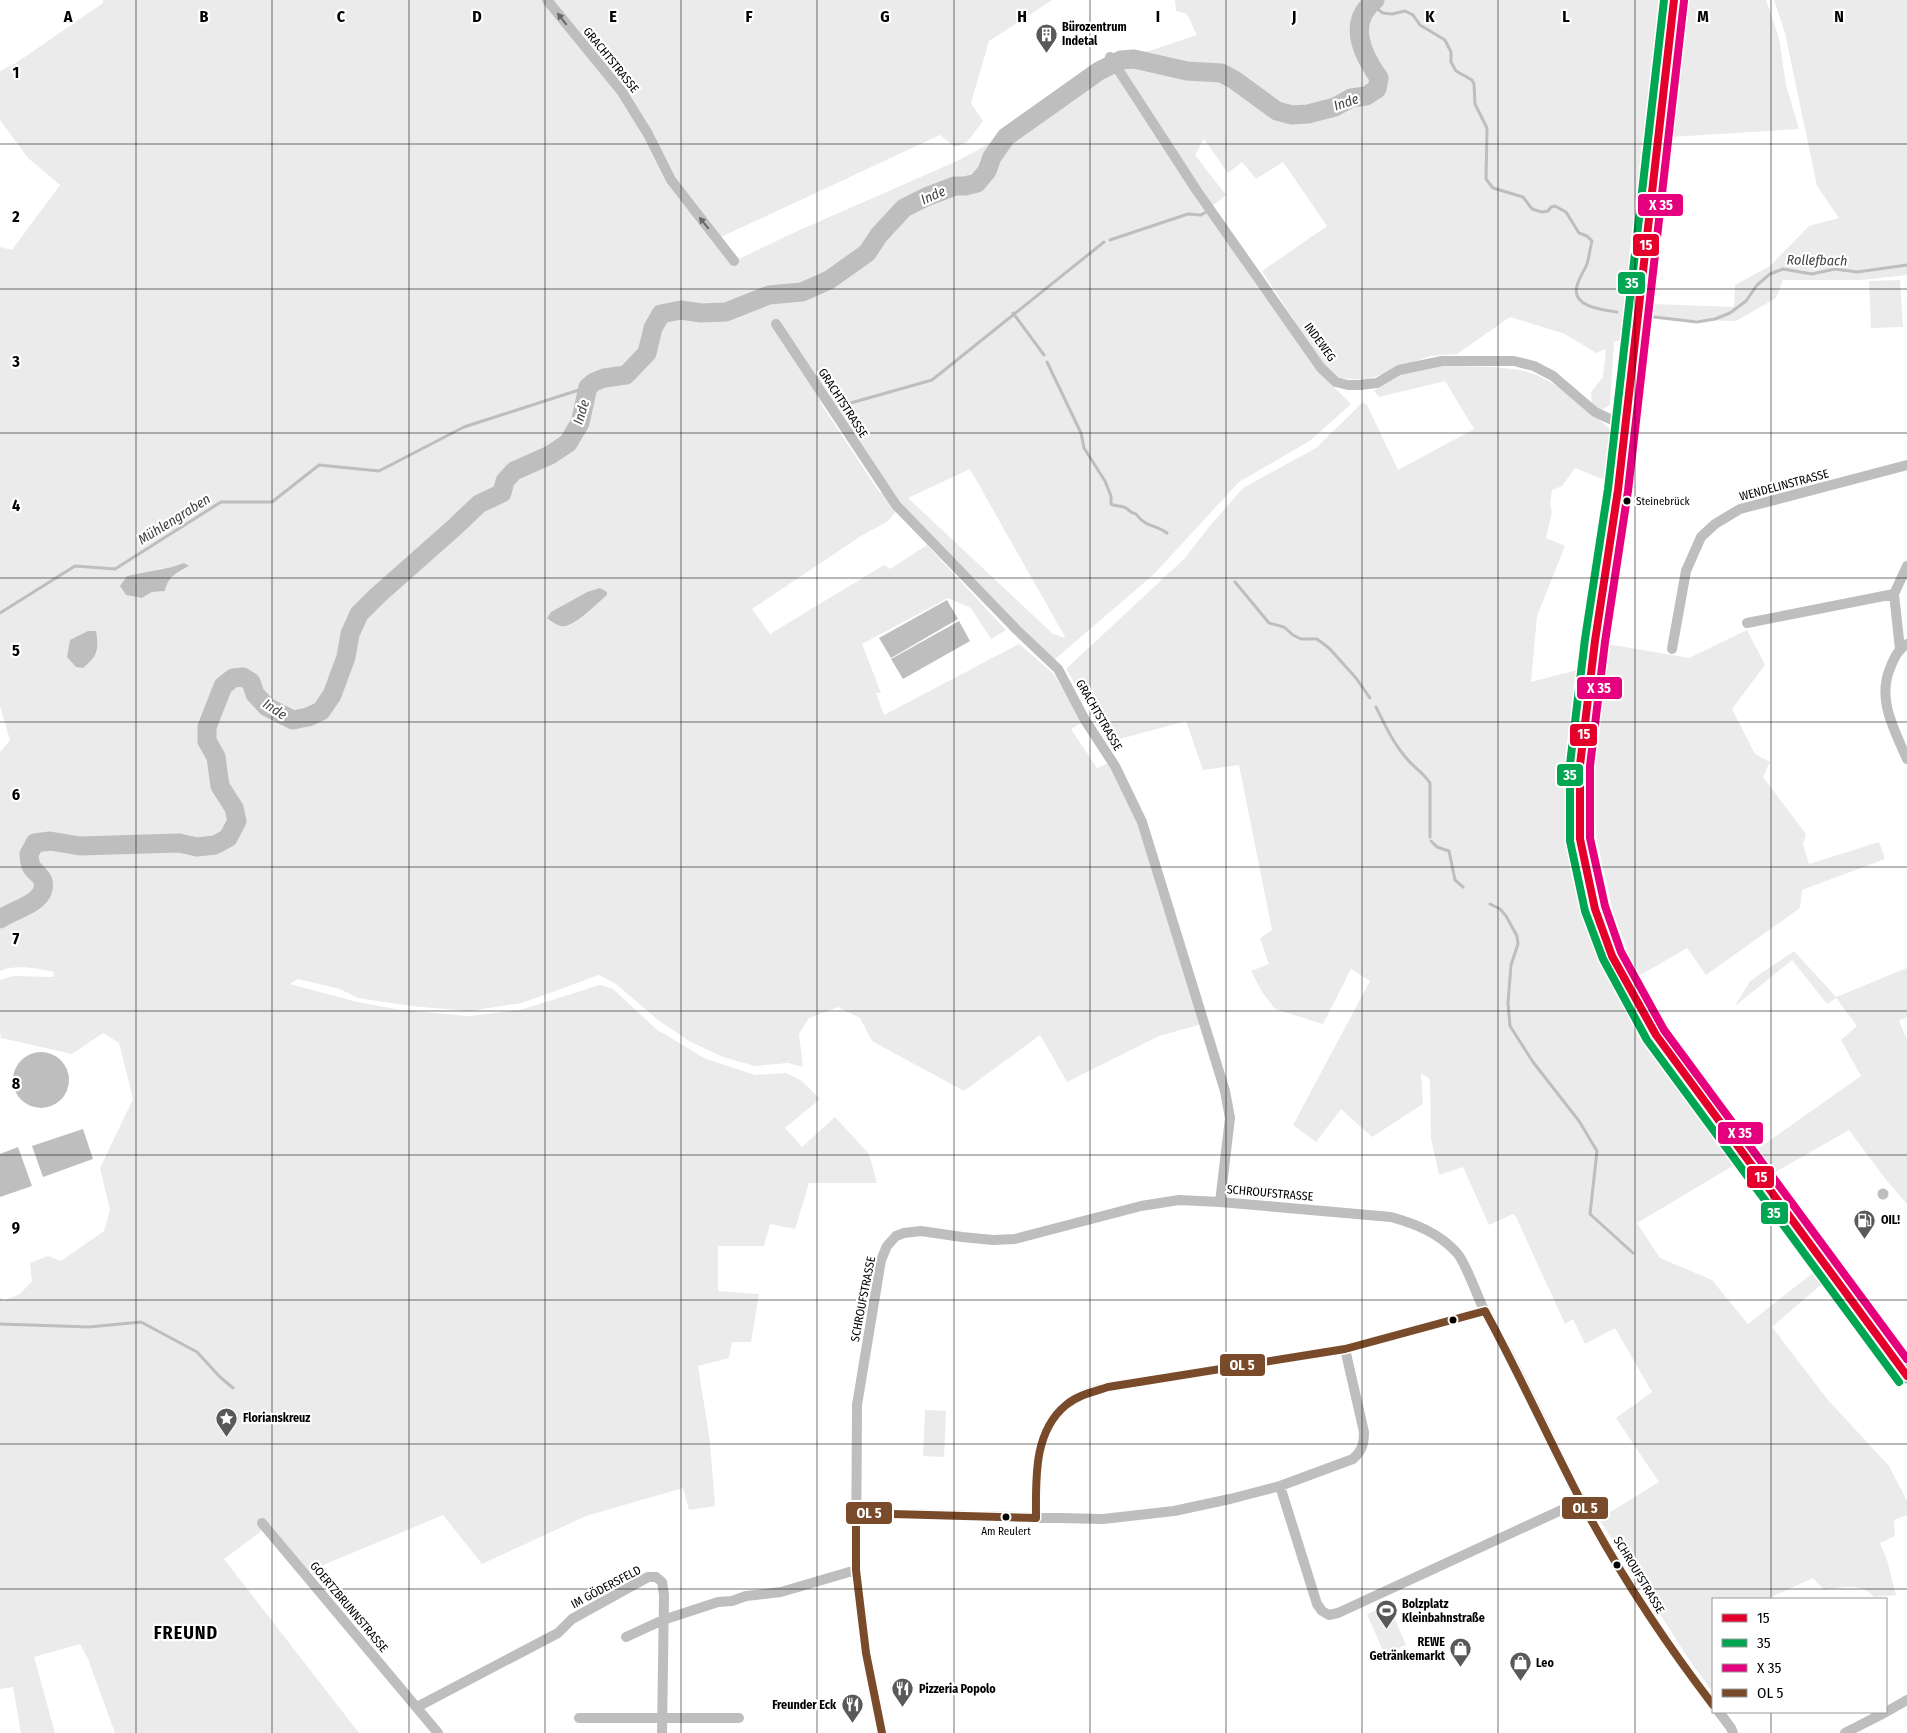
<svg xmlns="http://www.w3.org/2000/svg" width="1907" height="1733" font-family="'Fira Sans Condensed',sans-serif">
<style>
.green{fill:#ebebeb;fill-rule:evenodd}
.water{fill:#bebebe}
.lines{fill:none;stroke-linecap:round;stroke-linejoin:round}
.stream{stroke:#bebebe;stroke-width:3}
.river{stroke:#bebebe;stroke-width:19}
.minor{stroke:#bebebe;stroke-width:10}
.secondary{stroke:#b8b8b8;stroke-width:15}
.bus-1-casing{stroke:#fff;stroke-width:11}
.bus-2-casing{stroke:#fff;stroke-width:11}
.bus-3-casing{stroke:#fff;stroke-width:11}
.bus-4-casing{stroke:#fff;stroke-width:11}
.bus-1{stroke:#e4002b;stroke-width:8}
.bus-2{stroke:#00a651;stroke-width:8}
.bus-3{stroke:#e5007d;stroke-width:8}
.bus-4{stroke:#7a4b2a;stroke-width:8}
.oneway{fill:#686868}
.grid{fill:none;stroke:#000;stroke-width:1;stroke-opacity:0.55}
.bus-dot{fill:#000;stroke:#fff;stroke-width:2}
.labels{text-anchor:middle;stroke-width:4.5;stroke-linejoin:round;paint-order:stroke}
.bus-label{font-size:11px;fill:#000;stroke:#fff;text-anchor:start}
.poi-label{font-size:12px;font-weight:bold;fill:#000;stroke:#fff;text-anchor:start}
.street-label{font-size:12px;fill:#000;stroke:#fff}
.water-label{font-size:14px;font-style:italic;fill:#434343;stroke:#fff}
.district-label{font-size:18px;font-weight:bold;letter-spacing:1px;fill:#000;stroke:#fff}
.grid-label{font-size:16px;text-anchor:middle;font-weight:bold;fill:#000;stroke:#fff;stroke-width:4.5;stroke-linejoin:round;paint-order:stroke}
.line-badge{stroke:#fff;stroke-width:2}
.badge-label{font-size:14px;text-anchor:middle;font-weight:bold;fill:#fff}
</style>
<rect width="100%" height="100%" fill="#fff"/>
<path class="green" d="M103 0H1052L989 41 971 103 983 121 967 142 955 147 940 135 721 237 739 259 793 233 957 161 998 139 1007 126 1114 54 1149 51 1197 35 1187 14 1176 11 1175 0H1664L1628 304 1626 339 1614 342 1610 405 1600 411 1592 405 1591 392 1603 377 1606 349 1596 353 1565 334 1510 317 1457 354 1430 356 1366 380 1340 378 1321 362 1262 271 1327 226 1283 162 1256 179 1242 162 1228 173 1204 139 1195 155 1226 195 1212 206 1233 246 1331 384 1351 404 1311 440 1239 482 1153 575 1054 660 902 505 887 522 861 536 752 609 770 634 884 565 890 569 927 545 1006 630 991 639 971 608 948 598 862 644 881 693H876L884 715 1019 644 1053 673 1083 722 1071 729 1097 768 1109 763 1140 823 1202 1024 1159 1036 1067 1082 1040 1035 964 1091 872 1041 860 1018 838 1007 809 1018 799 1034 803 1067 788 1063 755 1066 723 1057 689 1041 658 1020 616 984 599 975 522 1003 469 1011 411 1006 358 998 340 989 298 979 290 984 357 1002 401 1010 469 1016 520 1010 600 985 613 989 656 1029 706 1059 755 1075 786 1073 802 1081 820 1099 785 1128 802 1147 835 1117 869 1154 877 1183H809L795 1229 770 1224 764 1246H718V1291L759 1294 751 1342H732L729 1358 698 1366 710 1442 715 1506 689 1510 683 1488 586 1516 482 1564 443 1515 309 1571 263 1530 224 1559 359 1733H115L88 1659 80 1644 34 1657 55 1733H21L13 1687 0 1689V1297L3 1301 20 1294 32 1281 30 1263 48 1256 61 1261 104 1231 110 1210 100 1168 133 1099 119 1043 103 1033 72 1054 1 1038 0 1031V980L13 976 53 977 54 972C38 968 15 964 0 971V752L10 740 0 706V247L12 250 60 185 28 158 0 120V71L16 63 103 3ZM805 365 887 487 880 493 823 407ZM970 469 1065 637V638L1053 634 908 498ZM184 563 188 567C176 574 168 576 165 591L152 592 142 598 126 595 158 569 172 567ZM587 592 577 621 568 626 551 612Z
M1688 0H1766L1779 38 1786 85 1799 129 1670 137Z
M1774 0H1907V275L1861 280H1783L1776 298 1736 321 1651 319 1653 304 1734 307 1735 285 1770 266 1809 226 1839 218 1817 186 1785 33Z
M1900 280 1903 327 1871 328 1869 281Z
M1442 366C1469 367 1505 365 1531 373 1562 384 1588 411 1613 431L1607 481 1575 468 1562 486 1552 490 1550 503 1552 512 1546 538 1565 546 1537 616 1531 682 1581 669 1569 807 1572 866 1613 973 1654 1046 1736 1164 1637 1223 1660 1258 1712 1280 1748 1324 1814 1272 1823 1283 1772 1327 1828 1400 1889 1466 1907 1501V1515L1894 1520 1895 1536 1880 1543 1887 1560 1896 1595 1874 1597C1861 1581 1842 1588 1824 1590L1813 1578 1767 1599H1713L1712 1691 1688 1658 1599 1519 1659 1482 1616 1418 1652 1392 1615 1328 1585 1344 1573 1319 1565 1324 1516 1217 1513 1214 1489 1225 1463 1167 1439 1175 1431 1138 1430 1079 1421 1073 1423 1104 1372 1137 1341 1109 1316 1142 1293 1125 1370 981 1351 969 1323 1024 1275 1009 1262 992 1251 971 1269 964 1260 938 1272 930 1239 765 1203 770 1186 721 1109 742 1066 669 1184 559 1209 527 1243 488 1316 448 1363 402 1367 405 1398 470 1474 429 1445 381 1379 397 1374 391 1401 371Z
M1747 630 1765 665 1732 709 1755 754 1770 762 1763 777 1806 834 1803 845 1809 864 1879 842 1885 859 1802 890 1800 908 1706 975 1687 948 1637 977 1613 911 1597 841 1592 803 1596 740 1607 644 1689 658Z
M1794 951 1836 997 1907 968V1017L1899 1021 1907 1039V1204L1887 1181 1849 1130 1772 1174 1756 1150 1861 1076 1841 1040 1857 1026 1836 998 1827 1004 1792 960 1735 1006 1750 981Z
M925 1410 946 1411 944 1457 923 1456Z
M1389 1605 1406 1645 1384 1653 1367 1614Z"/>
<path class="water" d="M184 563 189 566C177 573 168 576 165 591L152 592 142 598 126 595 120 586 127 576 172 567Z
M600 588 607 592V595C597 603 573 629 561 626 556 625 551 621 547 618L551 612 587 592Z
M947 600 958 619 891 658 879 638Z
M959 621 970 641 903 679 891 659Z
M88 631H96C99 649 98 656 83 668L76 667 67 657 70 640Z
M13 1080a28 28 0 1 1 56 0a28 28 0 1 1-56 0Z
M83 1129 93 1159 43 1177 32 1146Z
M18 1147 32 1186 0 1197V1154Z
M1877.5 1194a5.5 5.5 0 1 1 11 0a5.5 5.5 0 1 1-11 0Z"/>
<g class="lines">
<path class="stream" d="M1370 4 1383 13 1392 14 1405 11 1413 15 1420 25 1445 40 1451 52V62L1456 71 1472 80 1474 84 1475 104 1487 128 1486 179 1493 188 1523 197 1532 209 1542 212 1548 211 1551 207 1555 206 1566 212 1579 233 1587 236 1592 241C1590 249 1589 257 1587 264 1584 271 1579 278 1577 286 1571 307 1603 310 1617 312
M1110 240 1188 214 1201 215 1208 211
M1013 313 1044 355
M1654 317 1697 322 1715 319 1730 313 1746 301 1757 285 1770 274 1783 269 1812 274 1835 269 1857 272 1907 265
M1047 362 1081 433 1084 448 1105 481 1111 496V504C1116 507 1121 505 1126 508 1130 511 1130 513 1136 514 1146 528 1155 524 1167 533
M840 406 932 380 1104 242
M1235 582 1269 623 1284 627 1293 635 1301 639H1317L1329 648 1356 678 1370 698
M0 613 75 566 115 569 221 502H272L319 465 379 471 464 427 588 387
M1376 707C1385 725 1394 745 1408 760 1415 768 1424 774 1430 783V837
M1431 841 1437 847 1449 851 1455 880 1463 887
M1490 904 1500 909 1506 916 1517 936 1518 944 1511 965 1508 1003 1510 1026 1533 1062 1579 1121 1597 1151 1590 1214 1633 1253
M0 1324 89 1327 141 1322 197 1352 220 1377 233 1388"/>
<path class="river" d="M0 919C14 909 48 903 43 881 41 875 34 872 31 866 30 863 29 858 29 854L35 843 50 841 80 846 179 843 197 847 215 845 228 838 237 821 234 808 220 786 216 757 207 741V727L223 686 233 678 243 677 251 682 255 694 267 707 293 720 308 717 321 711 332 695 346 657 350 634 359 614 377 596 456 526 479 504 502 493 505 481 514 471 550 455 568 443 580 423 588 387 594 382 604 378 626 375 647 353 653 328 661 314 681 310 701 313 726 312 769 295 802 292 829 280 867 253 879 235 904 208 926 197 955 186H965L977 183 987 171 992 157 1006 137 1099 71 1121 60 1134 59 1187 71 1221 73 1233 79 1277 111 1292 115 1308 114 1335 107 1351 98 1366 96 1377 89 1379 78C1362 54 1347 22 1375 0"/>
<path class="minor" d="M547 0 622 92 648 134 671 180 734 261
M1110 57 1197 191 1321 368 1336 382 1348 385H1360L1377 383 1399 370 1442 361H1514L1534 366 1553 376 1595 412 1610 419 1625 423
M776 324 896 505 1017 630 1058 669 1085 720 1115 766 1142 822 1225 1091 1230 1118 1220 1202
M1747 623 1894 594
M1907 644C1898 650 1895 656 1891 666 1876 698 1894 729 1907 759
M1672 649 1686 571 1701 537 1715 524 1740 509 1907 465
M1900 649 1894 594 1907 566
M1280 1486 1317 1604 1322 1611 1329 1615 1338 1613 1581 1501
M856 1513 1103 1519 1174 1511 1230 1499 1280 1486 1353 1459C1362 1451 1364 1444 1364 1432L1345 1349
M1036 1518C1036 1456 1035 1402 1108 1387L1345 1349 1485 1311
M262 1523 438 1733
M626 1637 663 1620 718 1602 732 1601 746 1596 781 1592 856 1570
M417 1707 558 1633 572 1619 648 1577H656L662 1582 664 1595 662 1733
M1719 1712 1731 1728 1733 1733
M1886 1712 1907 1700
M579 1718H739
M882 1733 866 1653 856 1570 857 1405 881 1260 887 1246 896 1236 904 1233 921 1231 962 1237 993 1240 1015 1239 1141 1206 1179 1200 1220 1202 1391 1217C1416 1224 1439 1233 1457 1253 1466 1263 1477 1296 1484 1310 1494 1329 1506 1348 1515 1367 1530 1396 1544 1426 1558 1455 1600 1544 1654 1627 1713 1705
M1845 1733 1886 1712"/>
<path class="secondary" d="M1674 0 1618 490 1595 641 1580 765 1579 806 1580 839 1595 909 1612 956 1656 1035 1907 1376"/>
<defs>
<path id="bus-1" d="M1674 0 1618 490 1595 641 1580 765V839L1595 909 1612 956 1656 1035 1907 1376"/>
<path id="bus-2" d="M1664 0 1608 489 1585 639 1570 764V841L1585 911 1603 959 1647 1040 1899 1382"/>
<path id="bus-3" d="M1684 1 1628 491 1605 642 1590 766V838L1605 906 1621 952 1664 1030 1907 1359"/>
<path id="bus-4" d="M882 1733 866 1653 856 1570V1513L1036 1518C1036 1480 1033 1432 1066 1405 1078 1395 1093 1392 1108 1387L1345 1349 1485 1311C1519 1373 1548 1438 1581 1501 1619 1573 1664 1641 1713 1705"/>
</defs>
<use href="#bus-1" class="bus-1-casing"/>
<use href="#bus-2" class="bus-2-casing"/>
<use href="#bus-3" class="bus-3-casing"/>
<use href="#bus-4" class="bus-4-casing"/>
<use href="#bus-1" class="bus-1"/>
<use href="#bus-2" class="bus-2"/>
<use href="#bus-3" class="bus-3"/>
<use href="#bus-4" class="bus-4"/>
</g>
<defs><path id="oneway-solid" d="M-6-.8H1V-3.2L6.5 0L1 3.2V.8H-6Z" transform="scale(1.25)"/></defs>
<g class="oneway">
<use href="#oneway-solid" transform="translate(562 19) rotate(-128)"/>
<use href="#oneway-solid" transform="translate(704 223) rotate(-129)"/>
</g>
<path class="grid" d="M136 0V1733M272 0V1733M409 0V1733M545 0V1733M681 0V1733M817 0V1733M954 0V1733M1090 0V1733M1226 0V1733M1362 0V1733M1498 0V1733M1635 0V1733M1771 0V1599M0 144H1907M0 289H1907M0 433H1907M0 578H1907M0 722H1907M0 867H1907M0 1011H1907M0 1155H1907M0 1300H1907M0 1444H1907M0 1589H1907M1771 1712V1733"/>
<defs>
<symbol id="building-pin" viewBox="-11 -11 22 30"><path d="M0 17L-7.5 6A9.5 9.5 0 1 1 7.5 6Z" fill="#595959" stroke="#fff"/><path d="M-4-6H4V6H1V3H-1V6H-4ZM-2.5-4.3h1.7v1.8h-1.7ZM.8-4.3h1.7v1.8H.8ZM-2.5-1h1.7V.8h-1.7ZM.8-1h1.7V.8H.8Z" fill="#fff"/></symbol>
<symbol id="fuel-pin" viewBox="-11 -11 22 30"><path d="M0 17L-7.5 6A9.5 9.5 0 1 1 7.5 6Z" fill="#595959" stroke="#fff"/><path d="M-5.5-6h7V0h2V4h1.3V-2.5L3-4.5l.8-.8L6-3V5H2.5V1h-1V6h-7ZM-4.2-4.7v3.2H.2V-4.7Z" fill="#fff"/></symbol>
<symbol id="sight-pin" viewBox="-11 -11 22 30"><path d="M0 17L-7.5 6A9.5 9.5 0 1 1 7.5 6Z" fill="#595959" stroke="#fff"/><path d="M0-6L1.8-2.2L6-1.7L2.9 1.2L3.7 5.4L0 3.3L-3.7 5.4L-2.9 1.2L-6-1.7L-1.8-2.2Z" fill="#fff"/></symbol>
<symbol id="stadium-pin" viewBox="-11 -11 22 30"><path d="M0 17L-7.5 6A9.5 9.5 0 1 1 7.5 6Z" fill="#595959" stroke="#fff"/><path d="M0-5a6.5 5 0 1 0 0 10a6.5 5 0 1 0 0-10ZM-3.5-1.8h7v3.6h-7Z" fill="#fff"/></symbol>
<symbol id="shop-pin" viewBox="-11 -11 22 30"><path d="M0 17L-7.5 6A9.5 9.5 0 1 1 7.5 6Z" fill="#595959" stroke="#fff"/><path d="M-5-2.5h2.3a2.7 3.5 0 0 1 5.4 0H5L5.5 6h-11ZM-1.5-2.5h3a1.5 2.3 0 0 0-3 0Z" fill="#fff"/></symbol>
<symbol id="restaurant-pin" viewBox="-11 -11 22 30"><path d="M0 17L-7.5 6A9.5 9.5 0 1 1 7.5 6Z" fill="#595959" stroke="#fff"/><path d="M-5-6h1v4h1v-4h1v4h1v-4h1v5L-1.5 .5V6h-2V.5L-5-1ZM5-6V6H3V1.5H1.5Q1.5-4 5-6Z" fill="#fff"/></symbol>
</defs>
<g fill-rule="evenodd">
<use href="#building-pin" x="1034" y="22" width="25" height="34"/>
<use href="#fuel-pin" x="1852" y="1208" width="25" height="34"/>
<use href="#sight-pin" x="214" y="1406" width="25" height="34"/>
<use href="#stadium-pin" x="1374" y="1598" width="25" height="34"/>
<use href="#shop-pin" x="1448" y="1636" width="25" height="34"/>
<use href="#shop-pin" x="1508" y="1650" width="25" height="34"/>
<use href="#restaurant-pin" x="890" y="1676" width="25" height="34"/>
<use href="#restaurant-pin" x="840" y="1692" width="25" height="34"/>
</g>
<g class="bus-dot">
<circle cx="1627" cy="501" r="4.5"/>
<circle cx="1453" cy="1320" r="4.5"/>
<circle cx="1006" cy="1517" r="4.5"/>
<circle cx="1617" cy="1565" r="4.5"/>
</g>
<g class="labels">
<g class="bus-label">
<text x="1636" y="505">Steinebrück</text>
<text x="1006" y="1535" text-anchor="middle">Am Reulert</text>
</g>
<g class="poi-label">
<text x="1062" y="31">Bürozentrum<tspan x="1062" dy="14">Indetal</tspan></text>
<text x="1881" y="1224">OIL!</text>
<text x="243" y="1422">Florianskreuz</text>
<text x="1402" y="1608">Bolzplatz<tspan x="1402" dy="14">Kleinbahnstraße</tspan></text>
<text x="1445" y="1646" text-anchor="end">REWE<tspan x="1445" dy="14">Getränkemarkt</tspan></text>
<text x="1536" y="1667">Leo</text>
<text x="919" y="1693">Pizzeria Popolo</text>
<text x="836" y="1709" text-anchor="end">Freunder Eck</text>
</g>
<g class="street-label">
<text transform="translate(611 60) rotate(51)" y="4">GRACHTSTRASSE</text>
<text transform="translate(1320 342) rotate(54)" y="4">INDEWEG</text>
<text transform="translate(843 403) rotate(57)" y="4">GRACHTSTRASSE</text>
<text transform="translate(1784 485) rotate(-15)" y="4">WENDELINSTRASSE</text>
<text transform="translate(1099 715) rotate(60)" y="4">GRACHTSTRASSE</text>
<text transform="translate(1270 1193) rotate(5)" y="4">SCHROUFSTRASSE</text>
<text transform="translate(863 1299) rotate(-79)" y="4">SCHROUFSTRASSE</text>
<text transform="translate(1639 1575) rotate(59)" y="4">SCHROUFSTRASSE</text>
<text transform="translate(606 1587) rotate(-28)" y="4">IM GÖDERSFELD</text>
<text transform="translate(349 1607) rotate(50)" y="4">GOERTZBRUNNSTRASSE</text>
</g>
<g class="water-label">
<text transform="translate(1346 102) rotate(-19)" y="5">Inde</text>
<text transform="translate(933 195) rotate(-24)" y="5">Inde</text>
<text transform="translate(1817 260) rotate(1)" y="5">Rollefbach</text>
<text transform="translate(581 412) rotate(-73)" y="5">Inde</text>
<text transform="translate(174 519) rotate(-32)" y="5">Mühlengraben</text>
<text transform="translate(275 709) rotate(33)" y="5">Inde</text>
</g>
<g class="district-label">
<text x="186" y="1639">FREUND</text>
</g>
</g>
<g class="grid-label">
<text x="68" y="22">A</text>
<text x="204" y="22">B</text>
<text x="341" y="22">C</text>
<text x="477" y="22">D</text>
<text x="613" y="22">E</text>
<text x="749" y="22">F</text>
<text x="885" y="22">G</text>
<text x="1022" y="22">H</text>
<text x="1158" y="22">I</text>
<text x="1294" y="22">J</text>
<text x="1430" y="22">K</text>
<text x="1566" y="22">L</text>
<text x="1703" y="22">M</text>
<text x="1839" y="22">N</text>
<text x="16" y="78">1</text>
<text x="16" y="222">2</text>
<text x="16" y="367">3</text>
<text x="16" y="511">4</text>
<text x="16" y="656">5</text>
<text x="16" y="800">6</text>
<text x="16" y="944">7</text>
<text x="16" y="1089">8</text>
<text x="16" y="1233">9</text>
</g>
<g class="line-badge">
<rect x="1637" y="193" width="47" height="24" rx="5" fill="#e5007d"/>
<rect x="1632" y="233" width="28" height="24" rx="5" fill="#e4002b"/>
<rect x="1617" y="271" width="29" height="24" rx="5" fill="#00a651"/>
<rect x="1576" y="676" width="47" height="24" rx="5" fill="#e5007d"/>
<rect x="1569" y="723" width="29" height="24" rx="5" fill="#e4002b"/>
<rect x="1556" y="763" width="28" height="24" rx="5" fill="#00a651"/>
<rect x="1717" y="1121" width="47" height="24" rx="5" fill="#e5007d"/>
<rect x="1746" y="1165" width="29" height="24" rx="5" fill="#e4002b"/>
<rect x="1760" y="1201" width="29" height="24" rx="5" fill="#00a651"/>
<rect x="1219" y="1353" width="47" height="24" rx="5" fill="#7a4b2a"/>
<rect x="1561" y="1496" width="48" height="24" rx="5" fill="#7a4b2a"/>
<rect x="845" y="1501" width="48" height="24" rx="5" fill="#7a4b2a"/>
</g>
<g class="badge-label">
<text x="1661" y="210">X 35</text>
<text x="1646" y="250">15</text>
<text x="1632" y="288">35</text>
<text x="1599" y="693">X 35</text>
<text x="1584" y="739">15</text>
<text x="1570" y="780">35</text>
<text x="1740" y="1138">X 35</text>
<text x="1761" y="1182">15</text>
<text x="1774" y="1218">35</text>
<text x="1242" y="1370">OL 5</text>
<text x="1585" y="1513">OL 5</text>
<text x="869" y="1518">OL 5</text>
</g>
<rect x="1712" y="1598" width="175" height="115" fill="#ffffff" stroke="#999999"/>
<rect x="1722" y="1614" width="25" height="8" fill="#e4002b" stroke="#999999"/>
<text x="1757" y="1623" font-size="15" fill="#000000">15</text>
<rect x="1722" y="1639" width="25" height="8" fill="#00a651" stroke="#999999"/>
<text x="1757" y="1648" font-size="15" fill="#000000">35</text>
<rect x="1722" y="1664" width="25" height="8" fill="#e5007d" stroke="#999999"/>
<text x="1757" y="1673" font-size="15" fill="#000000">X 35</text>
<rect x="1722" y="1689" width="25" height="8" fill="#7a4b2a" stroke="#999999"/>
<text x="1757" y="1698" font-size="15" fill="#000000">OL 5</text>
</svg>
